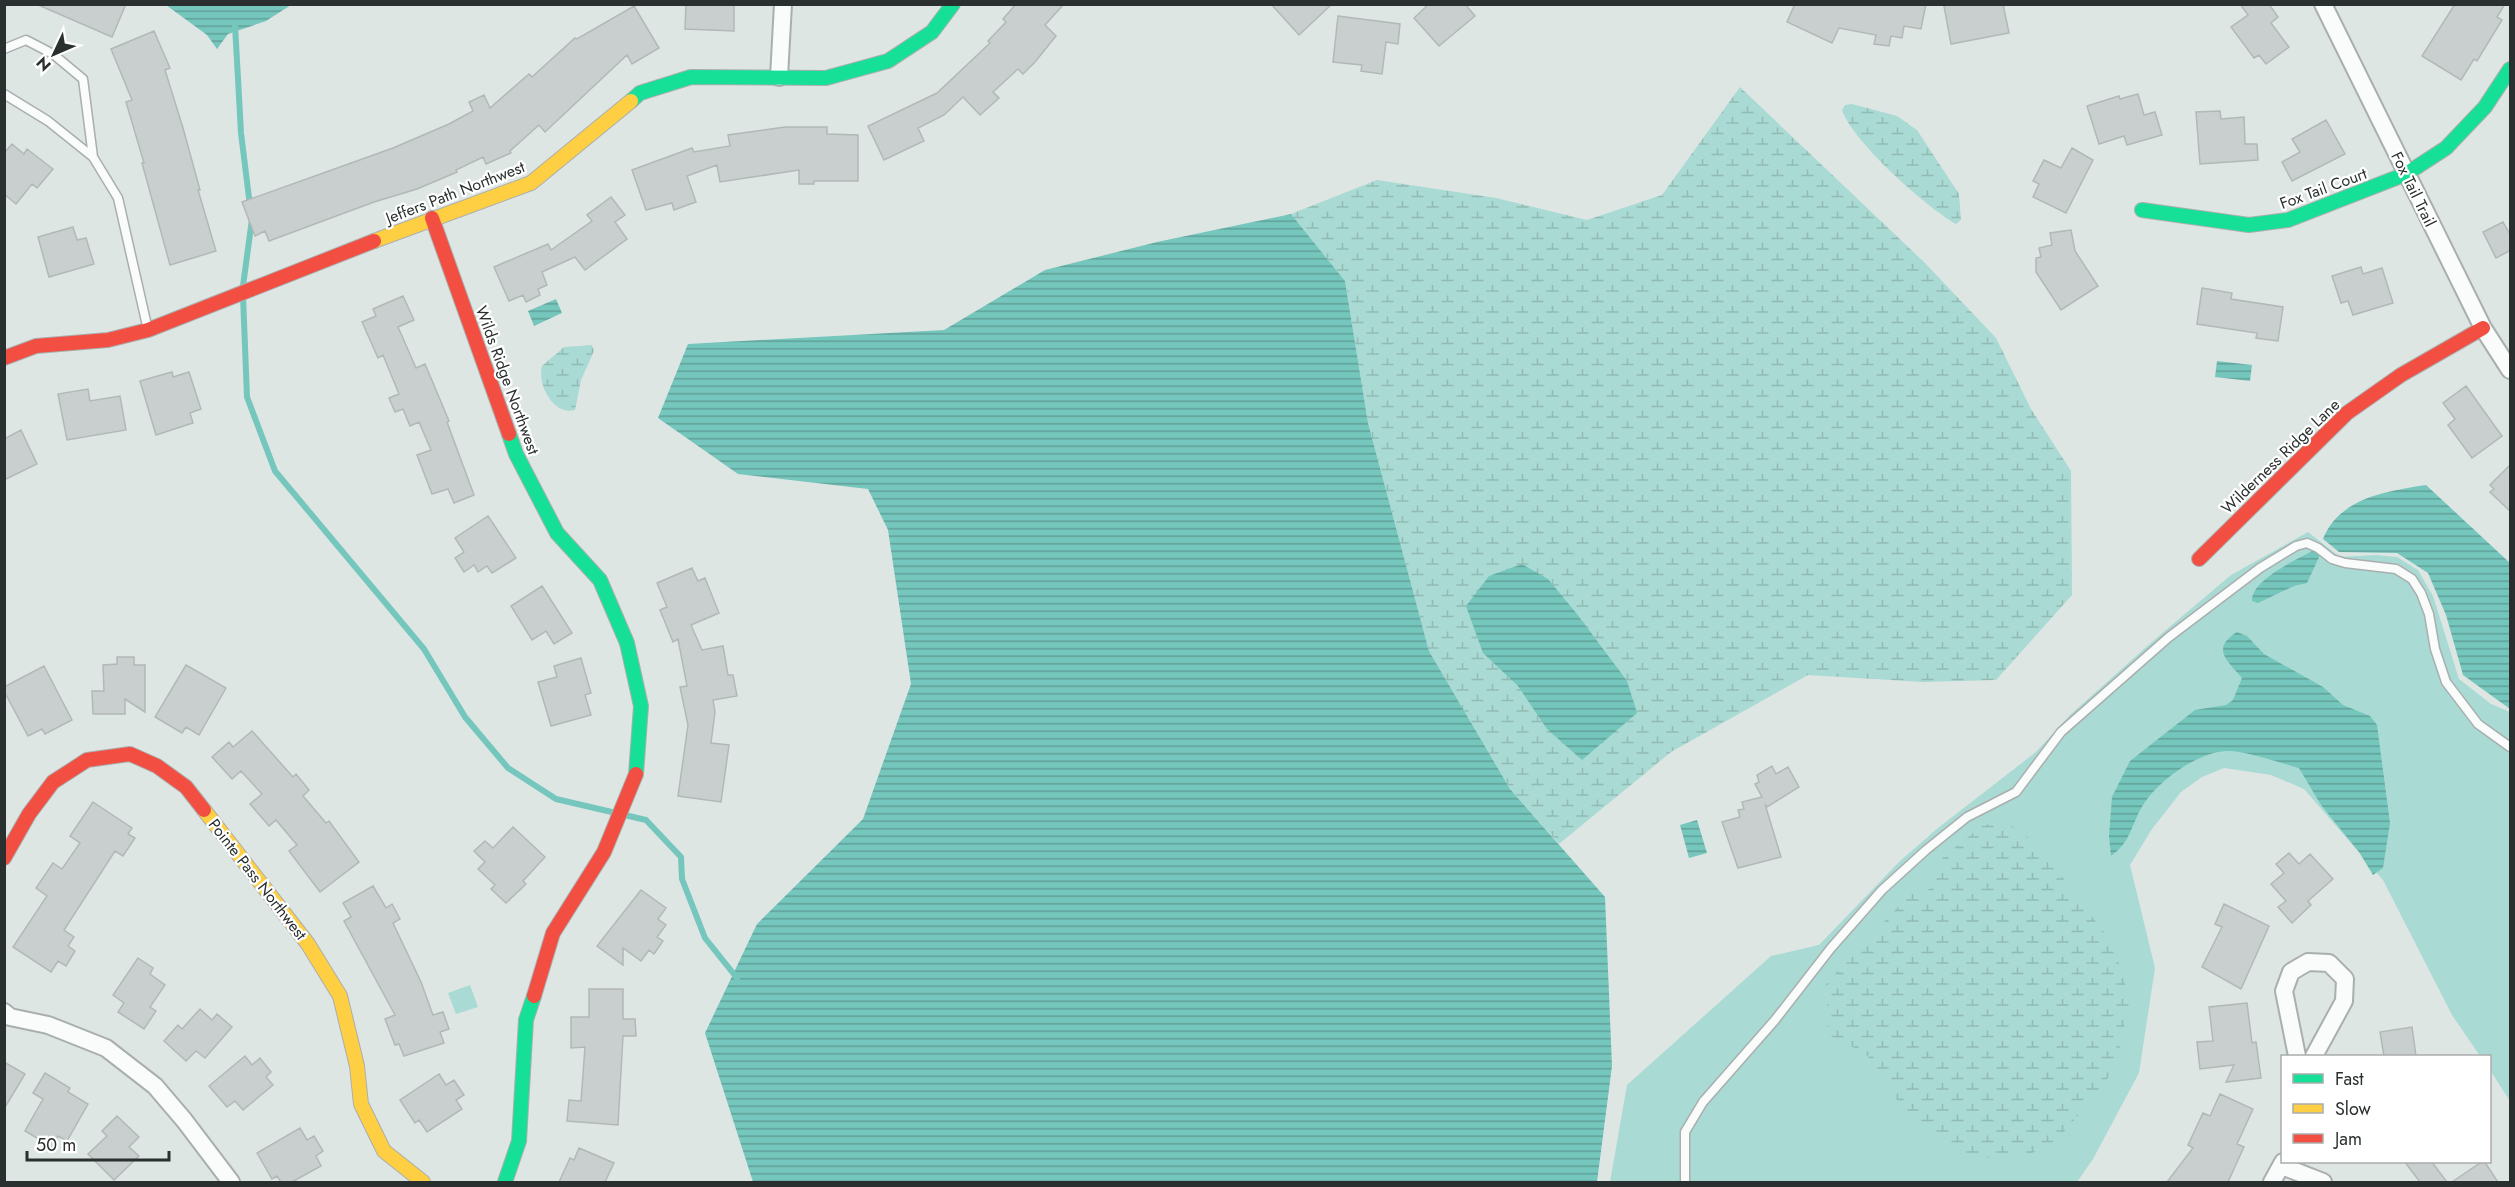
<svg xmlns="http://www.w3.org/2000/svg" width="2515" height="1187" font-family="Jost,sans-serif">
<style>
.green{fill:#a9dad3}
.wetland{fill:url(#wetland-marsh)}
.water{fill:url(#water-rules)}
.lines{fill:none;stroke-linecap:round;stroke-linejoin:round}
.stream{stroke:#75c6bc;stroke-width:6}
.building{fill:#c9cfce;stroke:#b2b8b7;stroke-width:1.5}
.lane-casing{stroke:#a9afae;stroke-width:11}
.street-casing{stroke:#a9afae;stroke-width:20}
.fast-casing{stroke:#a9afae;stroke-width:16}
.slow-casing{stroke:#a9afae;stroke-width:16}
.jam-casing{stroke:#a9afae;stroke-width:16}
.lane{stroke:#fafbfb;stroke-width:8}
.street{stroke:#fafbfb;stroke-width:16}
.fast{stroke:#16e098;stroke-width:14}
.slow{stroke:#ffcf43;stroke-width:14}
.jam{stroke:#f24e42;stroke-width:14}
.labels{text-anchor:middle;stroke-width:4.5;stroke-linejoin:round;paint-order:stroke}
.street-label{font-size:16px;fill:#2a302f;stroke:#fff}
</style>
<defs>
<pattern id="wetland-marsh" width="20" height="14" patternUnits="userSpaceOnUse" patternTransform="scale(1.5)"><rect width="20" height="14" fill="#a9dad3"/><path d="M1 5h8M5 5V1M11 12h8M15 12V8" fill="none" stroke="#92bbb5"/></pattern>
<pattern id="water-rules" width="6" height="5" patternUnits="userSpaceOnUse" patternTransform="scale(1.5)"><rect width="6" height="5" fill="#75c6bc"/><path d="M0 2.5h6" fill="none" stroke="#60a199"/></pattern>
</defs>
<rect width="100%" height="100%" fill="#dee6e4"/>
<path class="green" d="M2308 532 2340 557 2376 555 2397 557 2418 570 2433 596 2459 679 2491 704 2510 712V1101L2490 1070V1056H2480L2452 1015 2383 880 2304 789 2271 775 2224 768 2202 777 2181 792 2152 829 2130 865 2155 968 2139 1073 2093 1159 2077 1182H1610L1627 1085 1771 956 1819 945 1900 861 1938 828 2036 752 2070 715 2153 641 2231 575Z
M470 985 478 1007 456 1014 448 993Z"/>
<path class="wetland" d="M1740 87 1925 263 1996 338 2031 409 2071 471 2072 595 1996 680 1923 682 1808 675 1671 752 1559 844 1510 789 1429 651 1368 423 1345 281 1291 214 1377 180 1496 198 1587 220 1662 195Z
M1852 104 1897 116 1917 130 1959 194 1961 220 1956 224C1926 207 1853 142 1842 110L1845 105Z
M592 345 594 351 581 380 575 410C553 416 537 384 542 366L564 347Z
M2000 820 2022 831 2060 874 2106 935 2120 966 2130 1000 2116 1065 2102 1087 2058 1139 2029 1155 1990 1158 1960 1152 1927 1129 1895 1098 1883 1075 1865 1053 1828 1035 1826 984 1910 894H1924C1934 885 1935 880 1933 866L1980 827Z"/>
<path class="water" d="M166 5H291L266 21 228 34 217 49 207 35Z
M1291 214 1345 281 1368 423 1429 651 1510 789 1605 897 1612 1066 1597 1182H753L705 1033 757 924 863 819 911 684 888 530 868 489 738 474 658 418 688 344 944 330 1045 270 1157 242Z
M556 299 562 313 534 326 528 311Z
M2217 361 2252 365 2250 381 2215 377Z
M2426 485 2510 563V709L2463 675 2446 615 2428 573 2397 553 2339 552 2323 539C2339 498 2387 491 2426 485Z
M2314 550 2320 555 2307 583 2294 586 2258 603 2252 601C2251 580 2298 559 2314 550Z
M1522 564 1548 579 1577 614 1627 681 1637 713 1582 760 1547 729 1518 686 1483 653 1466 606 1489 576Z
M2237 632 2247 636 2264 654 2323 687 2343 705 2370 716 2377 725 2390 823 2383 868 2373 875 2359 852 2321 805 2299 768C2281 763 2244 750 2226 751 2197 753 2161 779 2145 802 2131 822 2133 840 2111 856L2109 836 2112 797 2130 761 2195 710 2226 705 2233 700 2242 678C2228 661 2210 649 2237 632Z
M1697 820 1707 853 1689 858 1680 825Z"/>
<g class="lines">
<path class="stream" d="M235 25 241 133 250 206
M243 286 252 219
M243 296 247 397 275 471 424 649 465 717 508 768 556 799 646 820 681 857 682 879 705 938 737 978"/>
</g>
<path class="building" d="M36 4H126L112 37Z
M686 4H734V31L685 29Z
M1016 4H1064L1045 25 1056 36 1035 62 1023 74 1018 69 993 92 999 98 980 115 963 97 944 115 918 128 924 141 884 160 868 126 937 93 990 43 988 41 1006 22 1003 19Z
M1271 4H1332L1299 35Z
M1429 4H1465L1475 16 1439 46 1414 18Z
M1795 4H1926L1921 29 1904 26 1902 38 1891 36 1889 46 1874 44 1876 35 1839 28 1832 43 1787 22Z
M1952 4H2003L2009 33 1951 44 1944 6Z
M2240 4H2269L2278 17 2271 23 2289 47 2266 64 2259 55 2254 58 2231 27 2248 15Z
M2455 4H2505L2497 17 2502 20 2477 61 2474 59 2461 80 2422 56Z
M634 6 659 48 632 64 627 55 545 132 539 125 510 151 511 153 486 164 483 157 456 170 457 172 417 189 374 202 269 241 265 231 255 236 242 202 393 148 449 124 473 111 469 102 484 95 490 108 529 74 532 77 575 38 577 39Z
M1338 16 1400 24 1398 44 1386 42 1382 74 1361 71 1362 65 1333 62Z
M154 31 170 68 165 70 183 128 200 190H198L216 251 170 265 142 163H144L126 102 132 100 111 49Z
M2138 94 2144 115 2155 112 2162 135 2127 145 2124 136 2099 144 2087 106 2119 96 2120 99Z
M2220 111 2221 119 2244 117 2245 144H2257L2258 160 2200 164 2196 112Z
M2326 120 2345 154 2292 181 2282 162 2300 152 2292 139Z
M785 127H827V134L858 135V181H814V184H799V170L720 182 717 165 687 176 696 202 674 210 672 203 646 210 632 170 692 148 694 152 730 146 728 135Z
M12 144 24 154 27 149 53 169 37 188 32 184 16 204 4 194V153Z
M2072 148 2093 160 2066 213 2033 197 2039 184 2033 181 2044 160 2061 168Z
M611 197 625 215 615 222 627 239 585 270 575 257 542 272 547 285 538 289 540 295 526 302 523 295 509 301 494 267 548 244 551 250 592 221 587 215Z
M2503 222 2511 236V250L2496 258 2483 232Z
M73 227 77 240 86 238 94 264 49 277 38 237Z
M2071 230 2075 251 2098 286 2061 310 2036 272V258L2041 257 2039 248 2052 245 2050 233Z
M2361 267 2363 274 2382 268 2393 303 2353 315 2348 301 2341 303 2332 276Z
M2202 288 2232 293 2231 299 2283 307 2278 341 2256 338 2257 333 2197 324Z
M403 296 414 320 398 327 416 368 425 364 449 421 447 422 474 495 454 503 448 489 432 494 417 455 431 450 419 422 410 426 403 409 395 412 389 398 399 394 383 355 378 358 362 322 376 316 373 309Z
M172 372 173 377 189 372 201 409 190 413 193 423 156 435 140 381Z
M2466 386 2502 436 2472 458 2448 425 2455 419 2443 403Z
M88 389 90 401 120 396 126 430 67 440 58 394Z
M21 430 37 464 4 480V439Z
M2511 464V512L2490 492 2494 489 2490 485Z
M488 516 516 558 492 573 487 566 478 572 474 565 464 572 455 558 464 552 455 538Z
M692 568 698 581 705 578 719 613 691 625 702 650 723 646 728 675H733L737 696 713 700 715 712 711 743 729 745 721 802 678 796 688 725 680 687 687 686 678 639 673 642 660 610 667 607 657 583Z
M542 586 572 633 554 644 546 631 532 640 511 606Z
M117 657H134V665H145V712L125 699V714H93L92 691H104L103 665 117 664Z
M581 658 591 693 585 695 591 715 551 726 538 682 557 677 554 666Z
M186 665 226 688 199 735 186 727 182 733 155 717Z
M44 666 72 720 45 734 42 729 28 736 4 691V687Z
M252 731 293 777 296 774 309 790 303 796 326 823 329 821 359 862 320 892 289 851 297 845 276 820 269 826 250 804 262 794 241 771 232 779 212 757 229 742 233 747Z
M1772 766 1776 774 1788 767 1799 787 1767 807 1765 804 1781 857 1738 868 1722 822 1740 817 1738 810 1744 809 1742 802 1762 797 1755 784 1759 782 1757 775Z
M93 802 132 828 128 834 135 838 123 856 115 851 64 930 74 937 68 946 75 951 66 966 58 961 51 972 13 947 47 896 36 888 53 863 62 869 80 843 70 836Z
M513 827 545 857 523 881 526 884 506 903 491 889 495 885 478 869 485 862 474 851 485 841 493 848Z
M2289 853 2299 864 2310 854 2333 879 2308 901 2311 905 2292 923 2278 907 2286 901 2271 884 2284 873 2276 864Z
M373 886 386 908 392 904 400 919 393 923 421 982 433 1015 443 1012 449 1029 440 1032 444 1043 404 1056 399 1044 395 1045 385 1019 395 1015 344 921 351 917 343 903Z
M641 890 666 908 658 919 666 925 657 937 663 941 654 954 649 950 641 961 623 948V965L597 946Z
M2224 904 2269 926 2241 989 2202 967 2222 927 2215 924Z
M138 958 153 968 150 974 165 985 150 1007 156 1011 144 1029 118 1012 124 1003 113 995Z
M589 989H623V1019H635L636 1036H623L618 1125 567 1121 569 1100 581 1101 585 1047 571 1048V1017H589Z
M2247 1003 2252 1043 2256 1042 2261 1078 2226 1082 2234 1065 2200 1069 2197 1042 2213 1041 2209 1007Z
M200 1009 212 1020 217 1014 232 1027 205 1058 196 1051 186 1061 164 1041 178 1025 182 1029Z
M2412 1027 2416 1056H2384L2380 1032Z
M245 1056 252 1065 260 1058 271 1072 266 1077 273 1085 243 1110 235 1101 227 1107 209 1086Z
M4 1062 25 1074 4 1109Z
M45 1073 70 1088 68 1092 88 1104 67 1141 58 1136 52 1147 25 1131 43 1099 33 1093Z
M439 1074 446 1085 454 1080 464 1095 456 1100 462 1109 427 1132 419 1120 415 1123 400 1100Z
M2220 1094 2253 1109 2237 1144 2244 1147 2228 1182H2167L2193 1148 2188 1145 2203 1113 2210 1116Z
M117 1116 139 1137 129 1147 139 1156 114 1180 88 1154 107 1136 102 1131Z
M300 1128 307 1140 314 1136 323 1151 316 1156 321 1166 292 1182H281L277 1176 272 1179 257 1153Z
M579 1148 614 1163 605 1182H559L570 1158 574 1160Z
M2404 1161H2431L2447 1182H2420Z
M2484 1161 2498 1182H2452L2483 1161Z"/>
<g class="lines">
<defs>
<path id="lane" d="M4 49 26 40 53 54 83 79 93 157
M4 94 48 121 93 157 118 198 148 330
M1685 1182V1132L1703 1102 1775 1020 1831 948 1882 890 1926 850 1967 817 2016 792 2061 732 2169 637 2260 568 2296 546 2307 543 2318 548 2332 559 2345 563 2396 569 2412 579 2421 593 2429 614 2435 649 2446 682 2478 724 2510 747"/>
<path id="street" d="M2323 4 2483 328 2510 370
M779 77 783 4
M4 1012 10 1017 48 1025 106 1048 155 1086 184 1120 231 1182
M2297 1056 2284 991 2291 972 2308 962 2329 963 2345 979 2344 1001 2314 1056
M2282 1166 2323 1182
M2272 1182 2283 1162"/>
<path id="fast" d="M631 101 640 93 691 77 826 78 888 61 932 32 953 4
M2142 210 2249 225 2288 220 2406 174 2446 148 2485 107 2510 69
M509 434 516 454 557 533 600 580 627 643 641 706 636 774
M505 1182 519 1141 526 1020 534 996"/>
<path id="slow" d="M374 241 531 183 631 101
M204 810 308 944 340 996 357 1066 361 1104 384 1151 423 1182"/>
<path id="jam" d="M432 218 509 434
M4 358 36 346 108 340 148 330 374 241
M2199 559 2347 413 2401 375 2483 328
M4 858 29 814 53 782 87 760 130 754 157 766 186 787 204 810
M534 996 553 933 604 852 636 774"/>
</defs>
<use href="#lane" class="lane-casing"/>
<use href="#street" class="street-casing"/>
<use href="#fast" class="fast-casing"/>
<use href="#slow" class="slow-casing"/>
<use href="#jam" class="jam-casing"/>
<use href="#lane" class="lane"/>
<use href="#street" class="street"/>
<use href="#fast" class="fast"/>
<use href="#slow" class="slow"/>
<use href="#jam" class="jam"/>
</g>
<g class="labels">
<g class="street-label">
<text transform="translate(2323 188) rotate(-20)" y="6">Fox Tail Court</text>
<text transform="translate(2414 189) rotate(64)" y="6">Fox Tail Trail</text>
<text transform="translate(455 192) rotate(-21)" y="6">Jeffers Path Northwest</text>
<text transform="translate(508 380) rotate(70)" y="6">Wilds Ridge Northwest</text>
<text transform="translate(2280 456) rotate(-44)" y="6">Wilderness Ridge Lane</text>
<text transform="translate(258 879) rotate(52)" y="6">Pointe Pass Northwest</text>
</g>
</g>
<rect width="2515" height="1187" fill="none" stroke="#2a302f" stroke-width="12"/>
<rect x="2281" y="1055" width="210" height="108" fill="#ffffff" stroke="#aaacac" stroke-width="1.5"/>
<rect x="2293" y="1074" width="30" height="9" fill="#16e098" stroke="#aaacac" stroke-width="1.5"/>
<text x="2335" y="1085" font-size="18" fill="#2a302f">Fast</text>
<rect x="2293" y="1104" width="30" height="9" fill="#ffcf43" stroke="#aaacac" stroke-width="1.5"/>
<text x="2335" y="1115" font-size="18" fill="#2a302f">Slow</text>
<rect x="2293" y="1134" width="30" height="9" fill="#f24e42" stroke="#aaacac" stroke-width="1.5"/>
<text x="2335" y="1145" font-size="18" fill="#2a302f">Jam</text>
<g transform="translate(54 54) rotate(226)" stroke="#ffffff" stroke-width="4.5" paint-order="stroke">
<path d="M0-4.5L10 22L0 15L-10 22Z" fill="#2a302f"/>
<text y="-9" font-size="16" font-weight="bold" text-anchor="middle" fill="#2a302f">N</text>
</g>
<path d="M27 1151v9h142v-9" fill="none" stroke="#2a302f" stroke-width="3"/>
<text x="36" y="1151" font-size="18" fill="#2a302f" stroke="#ffffff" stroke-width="4.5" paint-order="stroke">50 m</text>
</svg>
